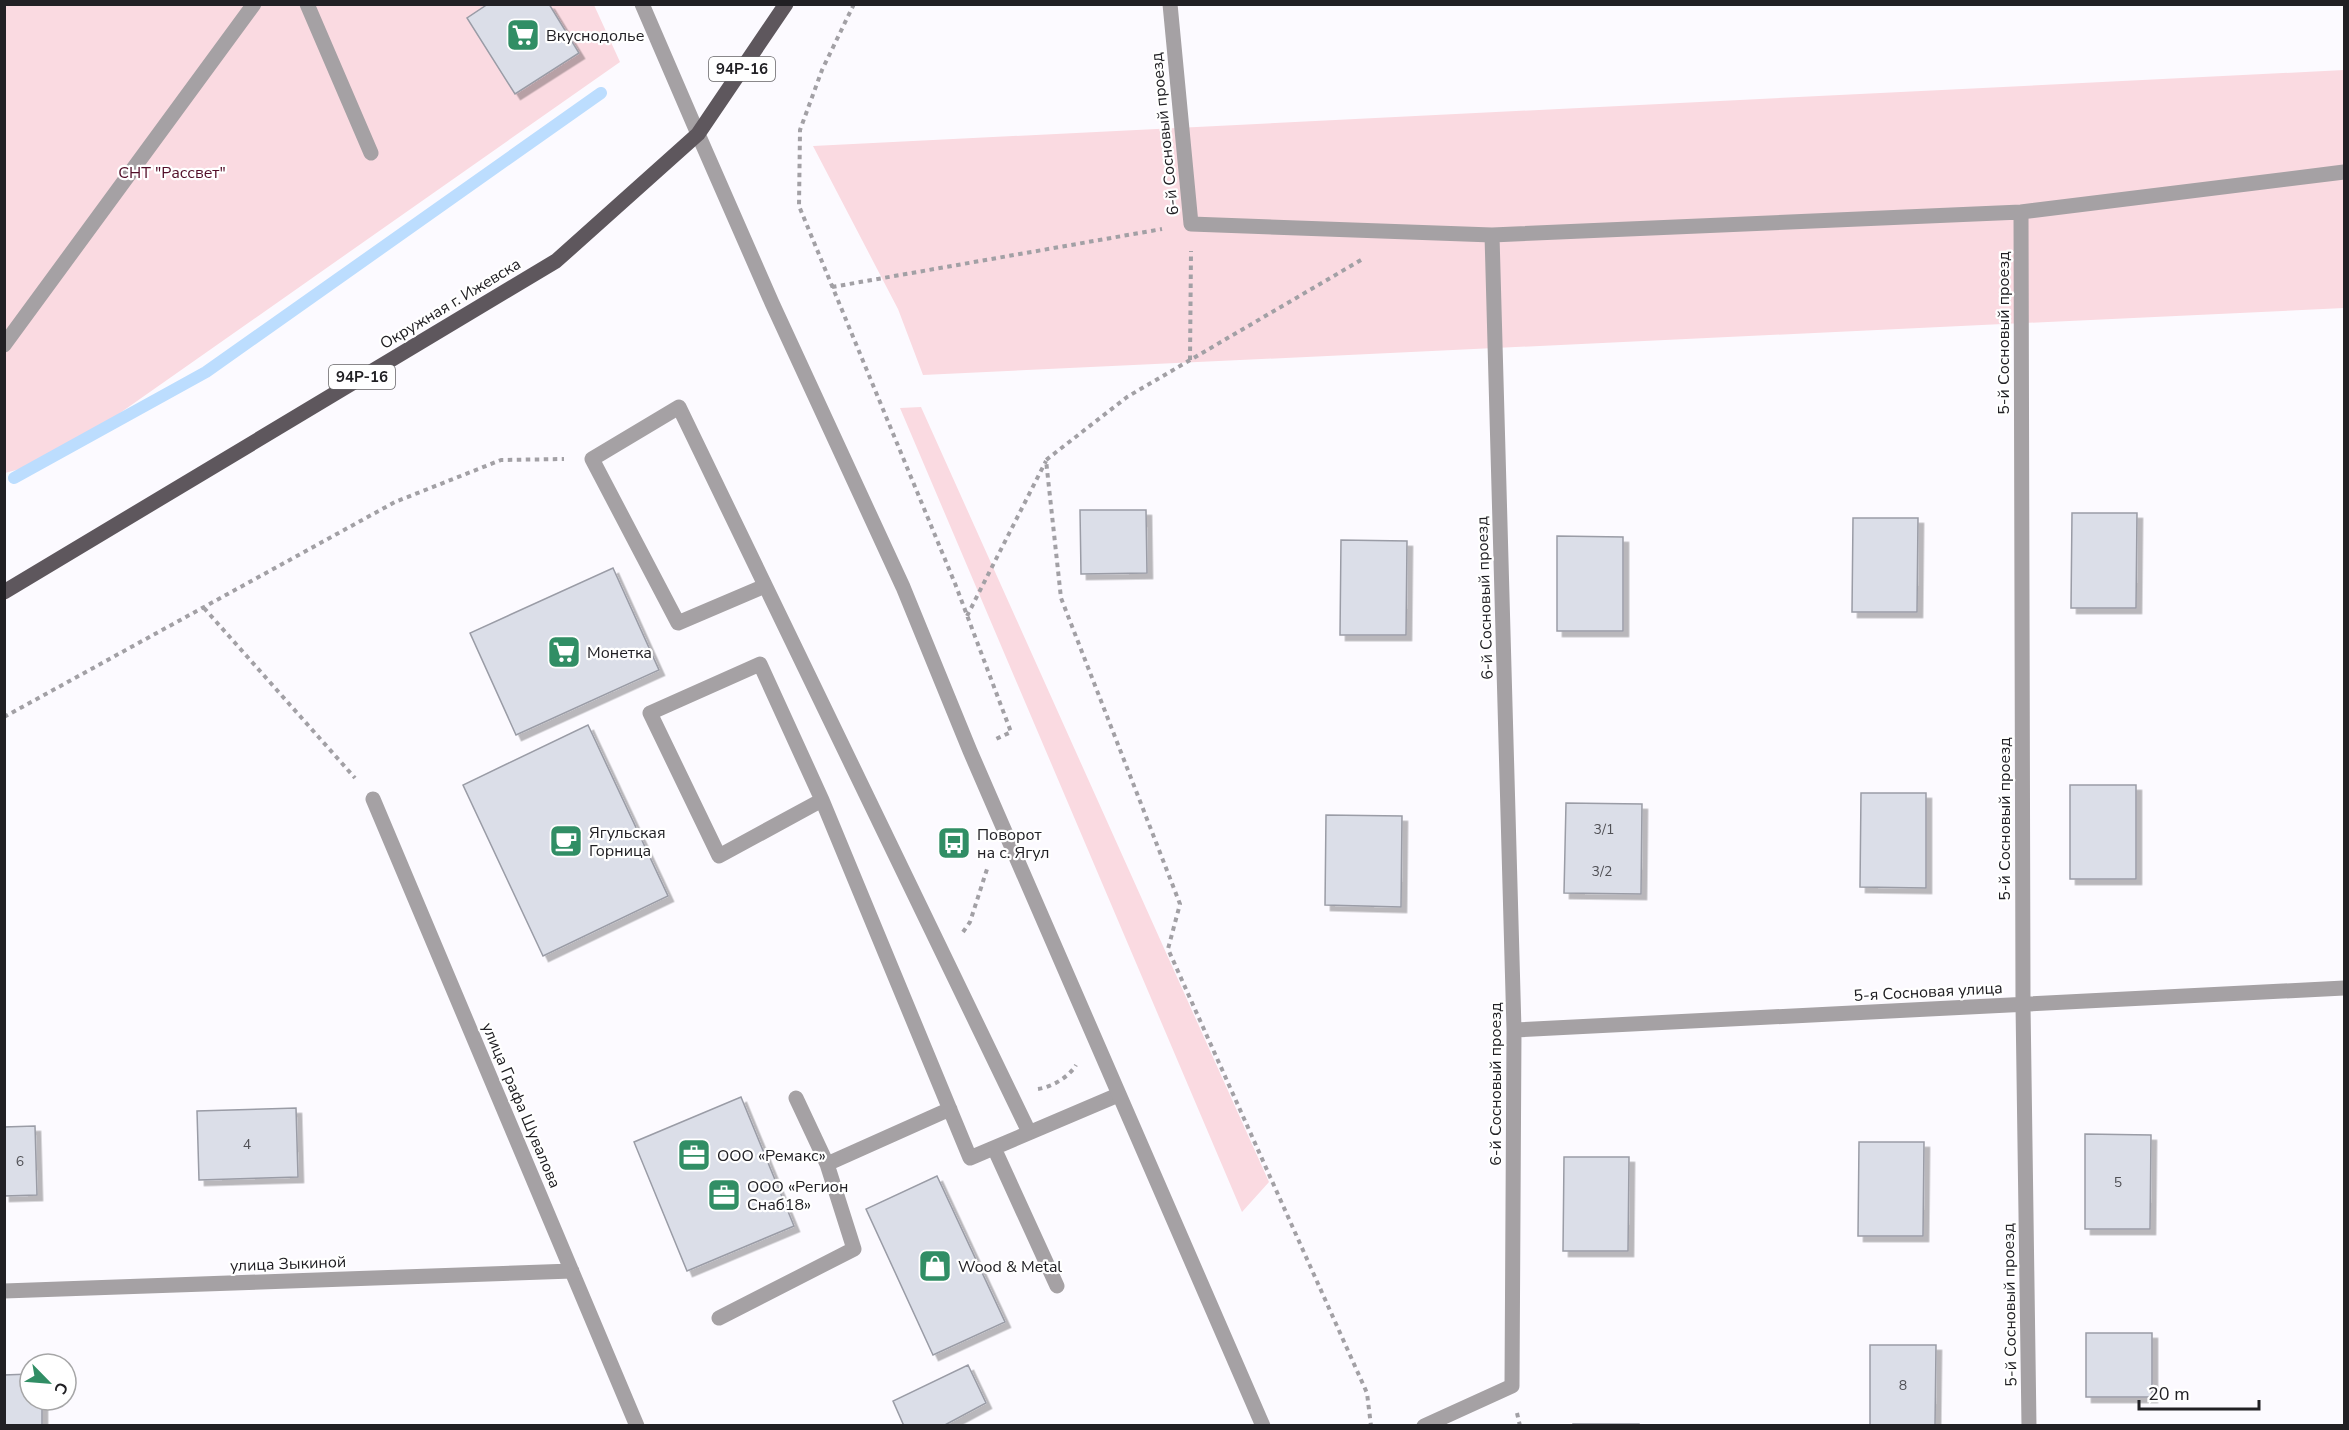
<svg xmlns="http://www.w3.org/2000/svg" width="2349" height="1430" font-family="'Nunito Sans',sans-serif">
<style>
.green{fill:#fadae1}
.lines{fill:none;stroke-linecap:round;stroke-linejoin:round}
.stream{stroke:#bcddfe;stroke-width:12}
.building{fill:#dbdee8;stroke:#9a9ca6;stroke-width:1.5;filter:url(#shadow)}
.path{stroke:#a2a0a5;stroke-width:4;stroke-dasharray:4.5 4.5;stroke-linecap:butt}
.service{stroke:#a5a1a4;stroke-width:15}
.minor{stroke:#a5a1a4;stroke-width:15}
.tertiary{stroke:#a5a1a4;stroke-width:15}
.primary{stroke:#5e575d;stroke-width:15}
.labels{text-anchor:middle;stroke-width:4.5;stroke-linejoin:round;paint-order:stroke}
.number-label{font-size:14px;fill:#505055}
.shield{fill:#fff;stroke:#646366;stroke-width:1.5}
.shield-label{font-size:15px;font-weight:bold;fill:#212024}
.poi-label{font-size:16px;fill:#212024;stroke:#fff;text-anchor:start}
.street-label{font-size:16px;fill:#212024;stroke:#fff}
.park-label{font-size:16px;fill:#510d27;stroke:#fff}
</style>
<defs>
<filter id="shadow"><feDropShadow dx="5.5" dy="5.5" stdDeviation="0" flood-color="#0004"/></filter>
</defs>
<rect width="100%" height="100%" fill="#fcfaff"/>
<path class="green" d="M5 5H594L620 62 53 460 5 473Z
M2344 70V308L923 375 898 309 813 146Z
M921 407 1269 1182 1242 1212 900 408Z"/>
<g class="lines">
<path class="stream" d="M14 478 206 372 601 93"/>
</g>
<path class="building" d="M488 4H549L579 53 515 94 467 18Z
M1080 510H1146L1147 573 1081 574Z
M2072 513H2137L2136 608H2071Z
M1853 518H1918L1917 612H1852Z
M1557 536 1623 537V631H1557Z
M1341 540 1407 541 1406 635H1340Z
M613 568 659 670 516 735 470 633Z
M588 725 668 896 543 956 463 785Z
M2070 785H2136V879H2070Z
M1861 793H1926V888L1860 887Z
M1566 803 1642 804 1641 894 1564 893Z
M1326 815 1402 816 1401 907 1325 905Z
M741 1097 794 1226 687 1271 634 1142Z
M296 1108 298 1177 199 1180 197 1111Z
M35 1126 37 1195 4 1196V1127Z
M2085 1134 2151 1135 2150 1229H2085Z
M1859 1142H1924L1923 1236H1858Z
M1564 1157H1629L1628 1251H1563Z
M937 1176 1005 1322 933 1355 866 1209Z
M2086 1333H2152V1397H2086Z
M1870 1345H1936L1935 1426H1870Z
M968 1365 986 1403 943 1426H904L893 1401Z
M30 1374V1400H42V1426H4V1375Z
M1573 1424H1639V1426H1573Z"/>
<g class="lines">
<path class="path" d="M854 4 822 70 800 130 799 206 956 586 1011 732 996 739
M1361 260 1127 397 1046 460 1061 598 1180 904 1168 949 1367 1393 1371 1426
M832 287 1162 229
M1190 360 1191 251
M204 608 355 778
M967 616 1046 461
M4 717 395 502 501 460 564 459
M963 932 970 922 988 866
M1038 1089C1052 1087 1069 1077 1076 1065
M1517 1413 1520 1426"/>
<path class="service" d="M307 4 371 153
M4 345 254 4
M765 586 678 623 592 459 679 407 1029 1132
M822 800 719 856 650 713 760 664 822 800 970 1158 1118 1095
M796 1098 827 1164
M994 1148 1057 1286
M719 1318 854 1249 827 1164 950 1109"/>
<path class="minor" d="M642 4 698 134
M1170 4 1191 224 1492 235 1514 1030 1512 1386 1424 1426
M2021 212 2023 1004 2029 1426
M1492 235 2021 212 2344 172
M373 799 637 1426
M1514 1030 2344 988
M4 1291 572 1271"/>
<path class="tertiary" d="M698 134 772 303 903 587 970 751 1263 1426"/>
<path class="primary" d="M4 592 556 261 698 134 786 4"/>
</g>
<defs>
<symbol id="supermarket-square" viewBox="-11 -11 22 22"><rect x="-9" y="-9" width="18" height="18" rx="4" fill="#318e65" stroke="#fff"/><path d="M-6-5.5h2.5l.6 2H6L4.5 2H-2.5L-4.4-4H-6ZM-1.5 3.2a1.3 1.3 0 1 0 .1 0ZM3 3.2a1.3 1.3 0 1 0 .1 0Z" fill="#fff"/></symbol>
<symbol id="cafe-square" viewBox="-11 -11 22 22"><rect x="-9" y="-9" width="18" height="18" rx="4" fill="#318e65" stroke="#fff"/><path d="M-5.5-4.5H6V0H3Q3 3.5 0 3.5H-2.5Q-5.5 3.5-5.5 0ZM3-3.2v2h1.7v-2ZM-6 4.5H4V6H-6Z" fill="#fff"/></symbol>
<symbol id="bus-square" viewBox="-11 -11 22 22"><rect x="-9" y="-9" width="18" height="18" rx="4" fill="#318e65" stroke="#fff"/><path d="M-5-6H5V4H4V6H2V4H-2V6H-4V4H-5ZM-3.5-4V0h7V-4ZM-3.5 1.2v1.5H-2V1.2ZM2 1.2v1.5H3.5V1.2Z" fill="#fff"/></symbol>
<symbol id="office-square" viewBox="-11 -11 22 22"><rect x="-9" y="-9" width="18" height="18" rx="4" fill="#318e65" stroke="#fff"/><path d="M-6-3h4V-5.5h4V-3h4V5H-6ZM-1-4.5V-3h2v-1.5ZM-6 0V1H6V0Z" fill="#fff"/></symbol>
<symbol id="shop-square" viewBox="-11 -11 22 22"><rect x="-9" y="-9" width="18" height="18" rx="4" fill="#318e65" stroke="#fff"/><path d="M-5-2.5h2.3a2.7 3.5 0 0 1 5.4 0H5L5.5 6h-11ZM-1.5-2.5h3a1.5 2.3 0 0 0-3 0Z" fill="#fff"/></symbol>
</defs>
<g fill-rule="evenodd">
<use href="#supermarket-square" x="504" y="16" width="38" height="38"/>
<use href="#supermarket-square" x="545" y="633" width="38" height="38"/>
<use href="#cafe-square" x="547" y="822" width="38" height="38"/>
<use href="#bus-square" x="935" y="824" width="38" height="38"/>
<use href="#office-square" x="675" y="1136" width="38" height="38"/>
<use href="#office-square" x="705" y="1176" width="38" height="38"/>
<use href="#shop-square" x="916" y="1247" width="38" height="38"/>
</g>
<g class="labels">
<g class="number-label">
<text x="1604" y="834">3/1</text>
<text x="1602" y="876">3/2</text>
<text x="247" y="1149">4</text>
<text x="20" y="1166">6</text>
<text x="2118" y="1187">5</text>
<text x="1903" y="1390">8</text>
</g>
<g class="shield">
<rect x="709" y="57" width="66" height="24" rx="4.5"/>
<rect x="329" y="365" width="66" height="24" rx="4.5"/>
</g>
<g class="shield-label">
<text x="742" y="74">94Р-16</text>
<text x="362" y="382">94Р-16</text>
</g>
<g class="poi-label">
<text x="546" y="41">Вкуснодолье</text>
<text x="587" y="658">Монетка</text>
<text x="589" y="838">Ягульская<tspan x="589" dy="18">Горница</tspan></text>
<text x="977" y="840">Поворот<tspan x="977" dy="18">на с. Ягул</tspan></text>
<text x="717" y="1161">ООО «Ремакс»</text>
<text x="747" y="1192">ООО «Регион<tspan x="747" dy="18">Снаб18»</tspan></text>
<text x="958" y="1272">Wood &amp; Metal</text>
</g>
<g class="street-label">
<text transform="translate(1164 134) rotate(-96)" y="6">6-й Сосновый проезд</text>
<text transform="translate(450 303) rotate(-31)" y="6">Окружная г. Ижевска</text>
<text transform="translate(2003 333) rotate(-90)" y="6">5-й Сосновый проезд</text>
<text transform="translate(1484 598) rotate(-92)" y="6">6-й Сосновый проезд</text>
<text transform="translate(2004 819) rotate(-90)" y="6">5-й Сосновый проезд</text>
<text transform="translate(1928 991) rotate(-3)" y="6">5-я Сосновая улица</text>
<text transform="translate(1495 1084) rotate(-90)" y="6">6-й Сосновый проезд</text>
<text transform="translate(522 1105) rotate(67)" y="6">улица Графа Шувалова</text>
<text transform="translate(288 1263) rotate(-2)" y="6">улица Зыкиной</text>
<text transform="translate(2009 1305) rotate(-91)" y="6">5-й Сосновый проезд</text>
</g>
<g class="park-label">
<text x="172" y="178">СНТ "Рассвет"</text>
</g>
</g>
<rect width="2349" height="1430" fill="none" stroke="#212024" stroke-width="12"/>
<g transform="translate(48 1382) rotate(115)"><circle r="28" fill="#ffffff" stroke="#a6a6a7" stroke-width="1.5"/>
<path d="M0-4.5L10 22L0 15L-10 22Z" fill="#318e65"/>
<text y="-9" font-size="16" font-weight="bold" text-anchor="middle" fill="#212024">С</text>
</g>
<path d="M2139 1400v9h120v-9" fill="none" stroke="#212024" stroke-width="3"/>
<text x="2148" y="1400" font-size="18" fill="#212024" stroke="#ffffff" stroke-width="4.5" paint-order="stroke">20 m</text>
</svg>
